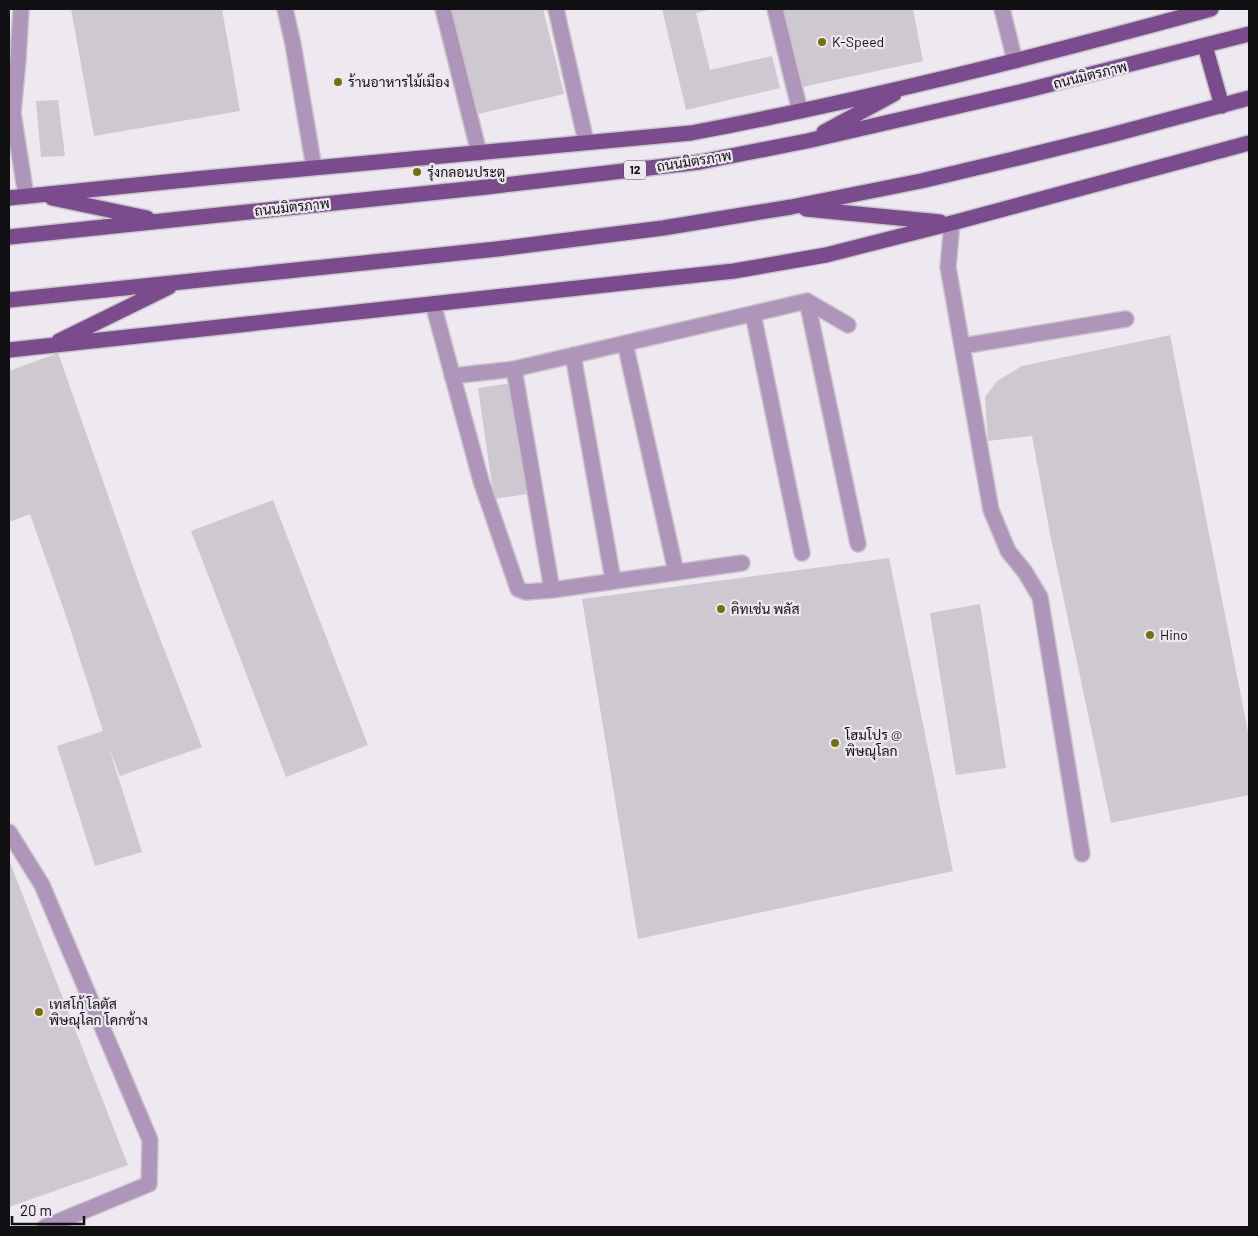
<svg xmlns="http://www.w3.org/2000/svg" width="1258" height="1236" font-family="Barlow,Sarabun,sans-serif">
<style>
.building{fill:#cec9d0}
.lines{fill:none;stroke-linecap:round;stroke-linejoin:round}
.minor-casing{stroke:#cac5cc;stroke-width:18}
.major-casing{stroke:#cac5cc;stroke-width:18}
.minor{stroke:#ae95b9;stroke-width:15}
.major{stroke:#7a4c8d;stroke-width:15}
.poi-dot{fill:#756f0f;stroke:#eee8f0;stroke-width:2}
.labels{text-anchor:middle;stroke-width:4.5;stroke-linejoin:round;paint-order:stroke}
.shield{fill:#eee8f0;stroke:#535054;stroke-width:1}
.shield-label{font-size:12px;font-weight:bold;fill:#100f11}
.poi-label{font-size:14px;fill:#100f11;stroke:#eee8f0;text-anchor:start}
.street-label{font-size:14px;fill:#100f11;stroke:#eee8f0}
</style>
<rect width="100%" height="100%" fill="#eee8f0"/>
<path class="building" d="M71 9H222L240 111 94 136Z
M449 9H543L564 94 474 115Z
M662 9H712L696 13 710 70 772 56 780 88 686 110Z
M790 9H913L923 61 798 88 781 11Z
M58 100 65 156 41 157 36 101Z
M1170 335 1249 737V795L1111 823 1050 534 1032 436 988 441 985 397 997 381 1022 366Z
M58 353 142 592 202 747 120 776 108 745 142 852 95 866 57 746 103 731 67 619 30 514 9 522V371Z
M511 383 527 494 494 499 478 388Z
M273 500 368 745 286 777 191 531Z
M889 558 953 871 638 939 582 599Z
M980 604 1006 768 956 775 930 613Z
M9 860 128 1165 9 1207Z"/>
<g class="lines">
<defs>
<path id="minor" d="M285 9 293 44 313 162
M443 9 479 153
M556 9 586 142
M775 9 800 111
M1002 9 1015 61
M9 113H13L26 196
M13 113 18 60 21 9
M952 223 948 267 991 510 1008 551 1025 572 1040 597 1082 854
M807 301 858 544
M433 304 481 481 518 589 526 592 552 590 742 563
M753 314 802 553
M625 343 676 572
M962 346 1126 319
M573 355 613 580
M514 369 807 301 848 325
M452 376 514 369 552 590
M9 832 42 885 150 1140 149 1184 45 1227"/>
<path id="major" d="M1205 46 1222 106
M824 132 894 94
M9 198 195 179 691 133C866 100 1040 56 1211 9
M52 198 147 218
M806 209 940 222
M9 237 487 187 700 162 807 141 1024 91 1249 34
M9 300 497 249 663 228 791 207 921 181 1014 159 1111 135 1249 98
M59 341 169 287
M9 350 734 271 826 255 952 223 1249 143"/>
</defs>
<use href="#minor" class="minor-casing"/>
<use href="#major" class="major-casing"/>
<use href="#minor" class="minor"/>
<use href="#major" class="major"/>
</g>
<g class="poi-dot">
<circle cx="822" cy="42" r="5"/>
<circle cx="338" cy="82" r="5"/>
<circle cx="417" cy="172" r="5"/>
<circle cx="721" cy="609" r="5"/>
<circle cx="1150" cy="635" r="5"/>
<circle cx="835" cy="743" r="5"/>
<circle cx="39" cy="1012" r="5"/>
</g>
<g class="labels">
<rect class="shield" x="624" y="160.5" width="22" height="19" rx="4"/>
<g class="shield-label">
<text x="635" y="174">12</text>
</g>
<g class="poi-label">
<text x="832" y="47">K-Speed</text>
<text x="348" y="87">ร้านอาหารไม้เมือง</text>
<text x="427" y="177">รุ่งกลอนประตู</text>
<text x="731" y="614">คิทเช่น พลัส</text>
<text x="1160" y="640">Hino</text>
<text x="845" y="740">โฮมโปร @<tspan x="845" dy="16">พิษณุโลก</tspan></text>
<text x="49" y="1009">เทสโก้ โลตัส<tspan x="49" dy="16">พิษณุโลก โคกช้าง</tspan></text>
</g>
<g class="street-label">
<text transform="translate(1090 75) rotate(-14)" y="5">ถนนมิตรภาพ</text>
<text transform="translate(694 161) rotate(-9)" y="5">ถนนมิตรภาพ</text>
<text transform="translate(292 207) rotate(-6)" y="5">ถนนมิตรภาพ</text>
</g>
</g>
<rect width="1258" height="1236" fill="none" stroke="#100f11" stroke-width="20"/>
<path d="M12 1216v8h72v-8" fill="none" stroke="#100f11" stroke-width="2.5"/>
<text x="20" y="1216" font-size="15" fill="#100f11" stroke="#eee8f0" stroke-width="4" paint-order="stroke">20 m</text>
</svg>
